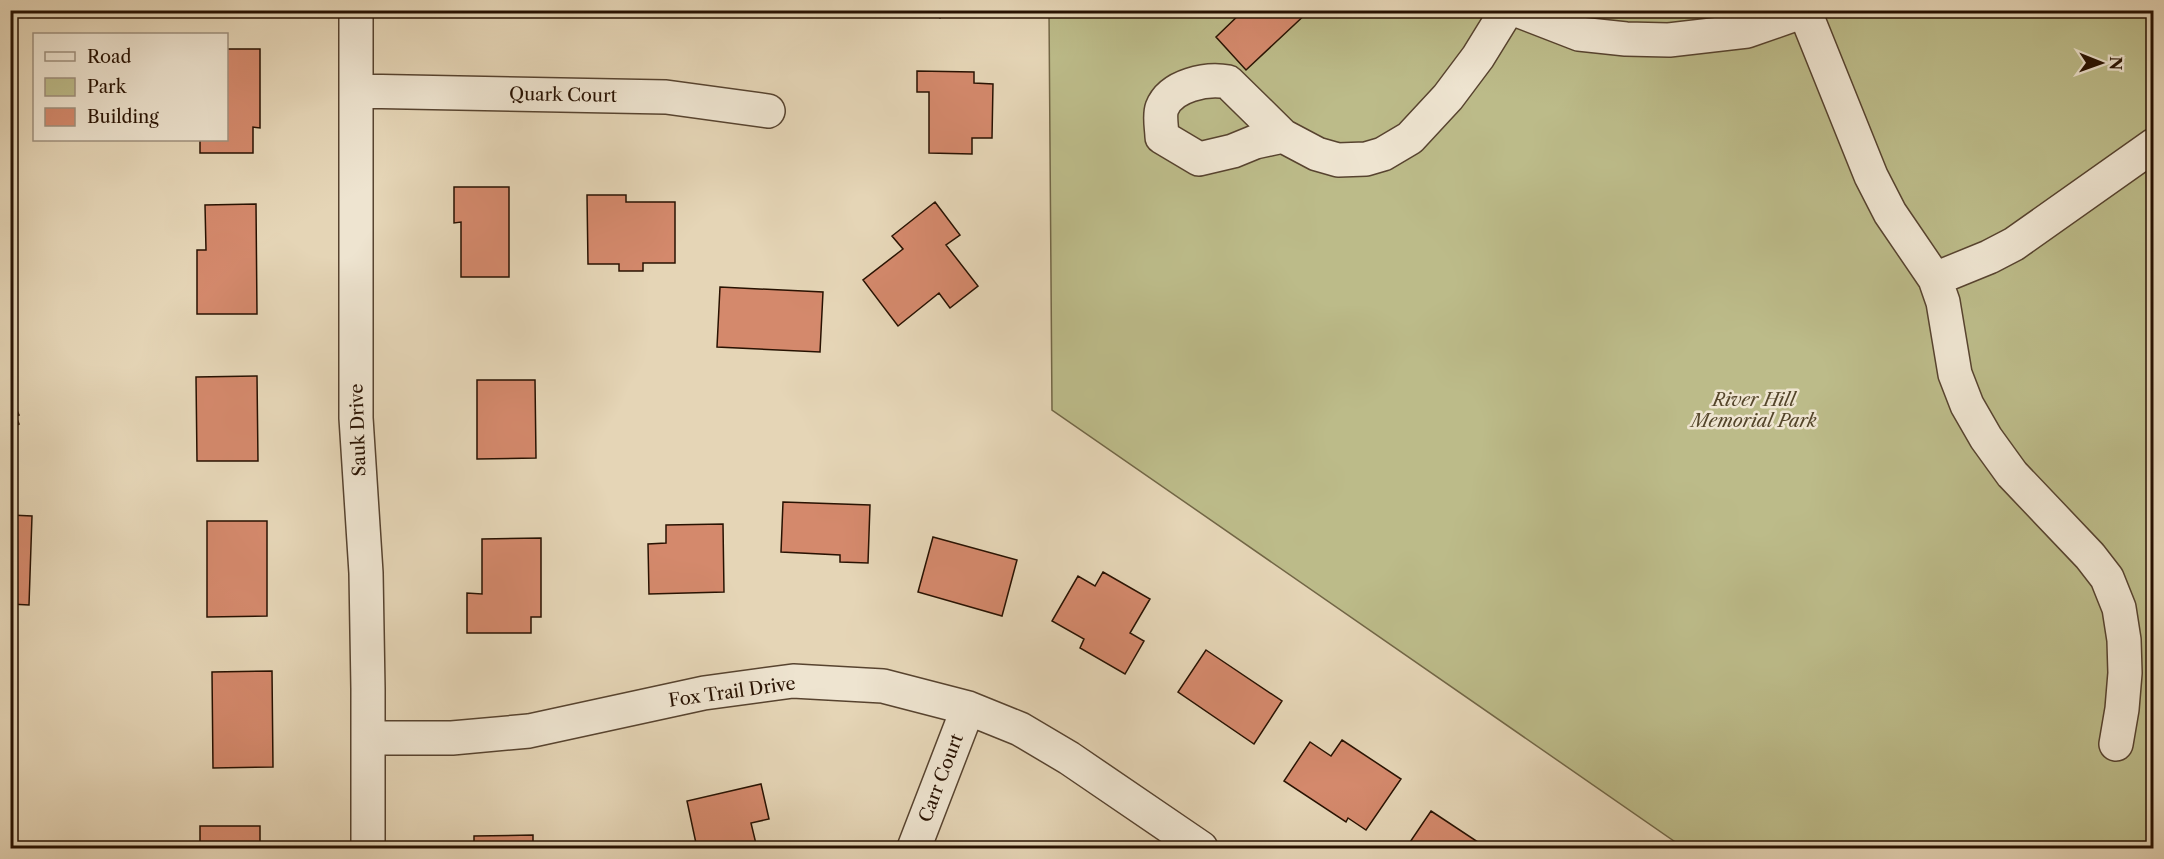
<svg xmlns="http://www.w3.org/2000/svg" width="2164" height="859" font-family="'Libre Caslon Text',serif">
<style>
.green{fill:#bcbb89;stroke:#726646;stroke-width:1.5}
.building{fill:#d4896c;stroke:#281202;stroke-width:1.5}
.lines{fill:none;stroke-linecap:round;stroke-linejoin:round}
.minor-casing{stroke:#57432f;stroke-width:36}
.minor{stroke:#eee4d0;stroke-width:33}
.labels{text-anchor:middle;stroke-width:5;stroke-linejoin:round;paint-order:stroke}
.street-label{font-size:18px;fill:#281202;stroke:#eee4d0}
.park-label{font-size:18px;font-style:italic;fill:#54452a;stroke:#eee4d0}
</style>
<rect width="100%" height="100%" fill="#e5d5b6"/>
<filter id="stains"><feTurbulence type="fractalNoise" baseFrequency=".00333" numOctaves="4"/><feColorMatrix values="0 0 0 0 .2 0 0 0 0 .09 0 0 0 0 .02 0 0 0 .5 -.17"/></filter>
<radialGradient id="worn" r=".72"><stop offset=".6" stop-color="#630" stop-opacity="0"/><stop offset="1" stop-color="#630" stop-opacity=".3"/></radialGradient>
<path class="green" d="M1049 11H2153V848H1684L1052 410Z"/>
<path class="building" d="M929 10H945L940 18Z
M1244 10H1310L1246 70 1216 37Z
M226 49H260V128L253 127V153H200V140H226Z
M917 71 974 72V83L993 84 992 138H972V154L929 153V92H917Z
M454 187H509V277H461V222L454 223Z
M587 195H626V202H675V263H643V271H619V264H588Z
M935 202 960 235 946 245 978 286 950 308 939 293 898 326 863 280 903 249 892 236Z
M256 204 257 314H197V250H206L205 205Z
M720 287 823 292 820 352 717 347Z
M257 376 258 461H197L196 377Z
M477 380H535L536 458 477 459Z
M10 394 19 415 16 416 19 424 10 428Z
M783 502 870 505 868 563 840 562V555L781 552Z
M10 515 32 516 29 605 10 604Z
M207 521H267V616L207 617Z
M723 524 724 592 649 594 648 544 666 543V525Z
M933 537 1017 560 1002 616 918 592Z
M541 538V617H531V633H467V593L482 594V539Z
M1103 572 1150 599 1130 633 1144 641 1125 674 1080 648 1084 639 1052 621 1078 576 1095 586Z
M1206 650 1282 701 1254 744 1178 692Z
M272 671 273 767 213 768 212 672Z
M1342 740 1401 779 1366 830 1348 818 1346 822 1284 781 1310 742 1331 756Z
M761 784 769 819 751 823 757 848H697L687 801Z
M1431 811 1487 848H1406Z
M200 826H260V848H200Z
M533 835V848H474V836Z"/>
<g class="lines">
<defs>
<path id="minor" d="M356 10V418L366 573 368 689V848
M1517 10 1579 34 1626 39 1669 40 1747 31 1807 10
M1805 12 1871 176 1890 213 1935 279 1943 302 1955 374 1967 405 1986 438 2012 474 2090 556 2107 578 2119 608 2124 640 2125 673 2122 709 2116 744
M356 91 666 97 768 111
M1283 136 1255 142 1233 151 1199 159 1162 137C1162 129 1159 116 1162 108 1171 85 1207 78 1228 82L1283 136 1317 154 1338 160 1366 159 1383 154 1410 138 1448 97 1478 57 1507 10
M1935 279 1989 257 2014 244 2154 145
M368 738H452L529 731 704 693 793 681 883 686 968 708 1020 729 1069 758 1201 848
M914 848 968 708"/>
</defs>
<use href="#minor" class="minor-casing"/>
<use href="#minor" class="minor"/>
</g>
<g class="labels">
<g class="street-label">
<text transform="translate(563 95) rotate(1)" y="6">Quark Court</text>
<text transform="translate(358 430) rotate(-92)" y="6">Sauk Drive</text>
<text transform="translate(732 692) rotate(-8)" y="6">Fox Trail Drive</text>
<text transform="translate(941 778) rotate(-69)" y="6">Carr Court</text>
</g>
<g class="park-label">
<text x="1754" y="406">River Hill<tspan x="1754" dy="21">Memorial Park</tspan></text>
</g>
</g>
<rect width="2164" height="859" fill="none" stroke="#e5d5b6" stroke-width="36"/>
<rect x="12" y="12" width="2140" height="835" fill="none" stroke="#281202" stroke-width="3"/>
<rect x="18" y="18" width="2128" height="823" fill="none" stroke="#281202" stroke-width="1.5"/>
<rect x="33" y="33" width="195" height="108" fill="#eee4d0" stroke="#9f907e" stroke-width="1.5"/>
<rect x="45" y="52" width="30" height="9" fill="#eee4d0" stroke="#9f907e" stroke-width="1.5"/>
<text x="87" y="63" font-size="18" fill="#281202">Road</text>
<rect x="45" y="78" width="30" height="18" fill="#bcbb89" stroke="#9f907e" stroke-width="1.5"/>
<text x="87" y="93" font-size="18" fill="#281202">Park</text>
<rect x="45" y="108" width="30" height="18" fill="#d4896c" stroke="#9f907e" stroke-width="1.5"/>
<text x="87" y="123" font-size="18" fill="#281202">Building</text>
<g transform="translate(2101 63) rotate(91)" stroke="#eee4d0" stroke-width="4.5" paint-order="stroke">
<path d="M0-4.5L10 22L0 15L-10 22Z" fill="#281202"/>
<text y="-9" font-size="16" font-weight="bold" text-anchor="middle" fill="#281202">N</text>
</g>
<rect width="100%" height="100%" filter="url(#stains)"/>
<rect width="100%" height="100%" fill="url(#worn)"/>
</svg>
